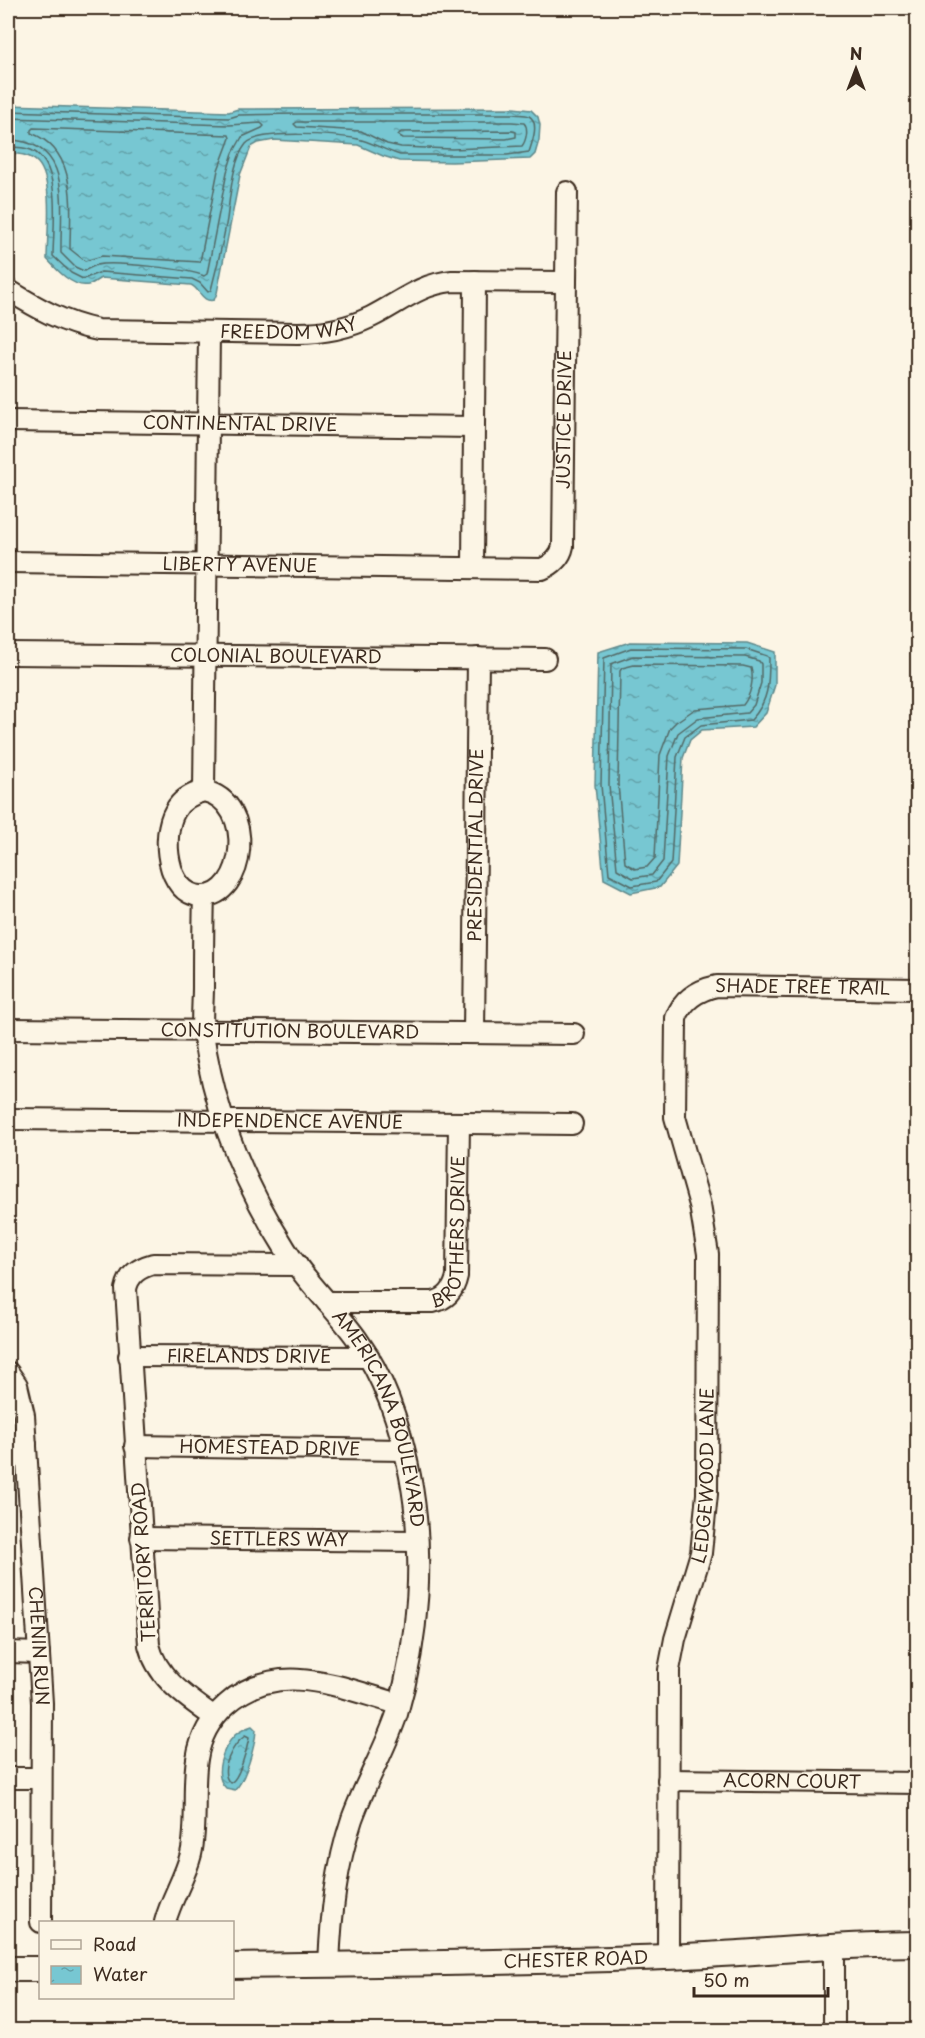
<svg xmlns="http://www.w3.org/2000/svg" width="925" height="2038" font-family="'Playpen Sans',sans-serif">
<style>
.water{fill:url(#water-ripples);stroke:#5f888a;stroke-width:1.5}
.lines{fill:none;stroke-linecap:round;stroke-linejoin:round}
.shore{stroke:#536966;stroke-width:1.5}
.minor-casing{stroke:#3b2a1e;stroke-width:24}
.tertiary-casing{stroke:#3b2a1e;stroke-width:28}
.minor{stroke:#fcf5e5;stroke-width:20}
.tertiary{stroke:#fcf5e5;stroke-width:24}
.labels{text-anchor:middle;stroke-width:6;stroke-linejoin:round;paint-order:stroke}
.street-label{font-size:18px;fill:#3b2a1e;stroke:#fcf5e5}
</style>
<defs>
<pattern id="water-ripples" width="26" height="14" patternUnits="userSpaceOnUse" patternTransform="scale(1.5)"><rect width="26" height="14" fill="#77c7d2"/><path d="M2 4q2-2 4 0t4 0M15 11q2-2 4 0t4 0" fill="none" stroke="#63a2aa"/></pattern>
</defs>
<rect width="100%" height="100%" fill="#fcf5e5"/>
<filter id="ink" filterUnits="userSpaceOnUse"><feTurbulence type="fractalNoise" baseFrequency=".0167" numOctaves="2"/><feDisplacementMap in="SourceGraphic" scale="12" xChannelSelector="R" yChannelSelector="G"/><feConvolveMatrix kernelMatrix="1 2 1 2 8 2 1 2 1" color-interpolation-filters="sRGB"/></filter>
<g filter="url(#ink)">
<path class="water" d="M8 105 229 112 238 109 513 108 531 110 538 117 540 125 539 140 535 154 530 159 452 162 399 161 383 156 358 145 274 140 258 143 251 147 240 175 217 293 214 300C202 303 200 289 191 285L101 278C97 280 92 284 88 285 73 288 56 269 47 259 47 235 54 181 38 163 30 154 18 154 8 153Z
M630 642 747 643 775 652V685L766 713 753 727 702 730 690 740 683 758 677 866 660 887 631 893 604 879 595 785 598 652Z
M252 1726 256 1730C255 1746 246 1779 235 1790L226 1788C212 1775 223 1747 235 1735 240 1731 246 1728 252 1726Z"/>
<g class="lines">
<path class="shore" d="M8 111 229 118 239 115 299 114H513C517 115 525 114 529 116 540 122 532 143 529 152L507 155H400C386 151 369 141 358 139 338 135 258 129 246 144 232 161 230 198 227 219 223 243 217 266 211 290L208 292 200 283 192 279 101 272 83 279 71 273 53 256C53 228 63 164 31 150 24 147 15 147 8 147
M8 118 229 125 261 123 264 126 262 128 242 137 233 153 227 172 207 274 204 276C189 269 113 261 97 265 93 266 88 269 84 271L75 267 61 253C60 206 74 141 8 140
M297 122H512L524 123C529 128 526 141 522 146L452 149 401 147 387 144 361 131 297 127 294 124Z
M33 128 229 135 230 138 218 170 200 262 102 256 85 261 70 249C70 208 79 151 31 133V130Z
M512 131 516 132V137L506 139 403 138 398 135 401 132Z
M631 648 746 649 767 656 769 658C769 683 769 701 751 720L701 725 685 737 677 757 671 863 656 882 632 886 609 874 601 785 604 658Z
M633 656 745 657 759 661 761 664V683L754 705 747 713 698 718 678 733 669 756 663 861 652 875 633 878 617 869 609 785 611 664Z
M634 665 743 666 751 668C754 679 751 695 743 705L695 709 676 722 670 728 660 755 655 858 647 867 635 869 625 863 618 784 620 671 622 668Z
M245 1736 249 1738C247 1749 239 1780 230 1783 218 1771 233 1744 245 1736Z"/>
<defs>
<g id="minor">
<path id="s1" d="M8 290C37 308 63 323 98 330L298 333C323 333 348 328 371 317 399 303 420 284 452 281L566 282"/>
<path id="s2" d="M8 421 474 427"/>
<path id="s3" d="M8 562 542 569C552 565 561 557 563 546L567 192"/>
<path d="M473 568 475 281"/>
<path id="s4" d="M8 654 545 659"/>
<path d="M204 791 209 333"/>
<path d="M204 791C257 802 246 899 201 896 166 894 161 835 175 811 181 800 191 794 204 791Z"/>
<path id="s5" d="M204 896C203 926 203 957 203 987 203 1002 201 1018 203 1033 214 1110 244 1184 286 1250 306 1282 335 1308 357 1339 386 1380 401 1427 410 1476 425 1554 419 1638 397 1714 385 1750 365 1783 352 1819 336 1867 331 1915 329 1965"/>
<path id="s6" d="M8 1029 574 1034"/>
<path id="s7" d="M474 1033 478 658"/>
<path id="s8" d="M8 1119 572 1124"/>
<path id="s9" d="M327 1302H433C447 1299 454 1290 457 1276L459 1123"/>
<path id="s10" d="M129 1356 369 1357"/>
<path id="s11" d="M8 1372 17 1385 24 1415 34 1574 42 1703 41 1922"/>
<path d="M8 1443 26 1444"/>
<path id="s12" d="M135 1446 404 1450"/>
<path id="s13" d="M141 1538 417 1541"/>
<path d="M8 1652 39 1653"/>
<path d="M214 1717C188 1698 157 1679 149 1645L126 1289C129 1274 139 1268 153 1264L297 1265"/>
<path d="M8 1778H41"/>
<path id="s14" d="M668 1780 918 1783"/>
<path d="M165 1922C171 1899 185 1878 191 1854 198 1824 192 1790 197 1759 200 1738 211 1718 227 1704 278 1658 341 1688 399 1704"/>
<path d="M834 1946V2030"/>
<path id="s15" d="M668 1957 669 1670 675 1639 701 1553 707 1494 708 1254 700 1205 675 1117 676 1018C683 999 698 990 717 986L918 989"/>
</g>
<g id="tertiary">
<path id="s16" d="M232 1966C376 1964 520 1963 664 1957 748 1954 833 1944 918 1944"/>
<path d="M8 1969H40"/>
</g>
</defs>
<use href="#minor" class="minor-casing"/>
<use href="#tertiary" class="tertiary-casing"/>
<use href="#minor" class="minor"/>
<use href="#tertiary" class="tertiary"/>
</g>
</g>
<g class="labels">
<g class="street-label">
<text dy="6" stroke="none"><textPath href="#s1" startOffset="290">FREEDOM WAY</textPath></text>
<text dy="6" stroke="none"><textPath href="#s3" startOffset="693">JUSTICE DRIVE</textPath></text>
<text dy="6" stroke="none"><textPath href="#s2" startOffset="232">CONTINENTAL DRIVE</textPath></text>
<text dy="6" stroke="none"><textPath href="#s3" startOffset="232">LIBERTY AVENUE</textPath></text>
<text dy="6" stroke="none"><textPath href="#s4" startOffset="268">COLONIAL BOULEVARD</textPath></text>
<text dy="6" stroke="none"><textPath href="#s7" startOffset="188">PRESIDENTIAL DRIVE</textPath></text>
<text dy="6" stroke="none"><textPath href="#s15" startOffset="1088">SHADE TREE TRAIL</textPath></text>
<text dy="6" stroke="none"><textPath href="#s6" startOffset="282">CONSTITUTION BOULEVARD</textPath></text>
<text dy="6" stroke="none"><textPath href="#s8" startOffset="282">INDEPENDENCE AVENUE</textPath></text>
<text dy="6" stroke="none"><textPath href="#s9" startOffset="184">BROTHERS DRIVE</textPath></text>
<text dy="6" stroke="none"><textPath href="#s10" startOffset="120">FIRELANDS DRIVE</textPath></text>
<text dy="6" stroke="none"><textPath href="#s5" startOffset="568">AMERICANA BOULEVARD</textPath></text>
<text dy="6" stroke="none"><textPath href="#s12" startOffset="135">HOMESTEAD DRIVE</textPath></text>
<text dy="6" stroke="none"><textPath href="#s15" startOffset="486">LEDGEWOOD LANE</textPath></text>
<text dy="6" stroke="none"><textPath href="#s13" startOffset="138">SETTLERS WAY</textPath></text>
<text transform="translate(144 1562) rotate(-94)" y="6">TERRITORY ROAD</text>
<text dy="6" stroke="none"><textPath href="#s11" startOffset="278">CHENIN RUN</textPath></text>
<text dy="6" stroke="none"><textPath href="#s14" startOffset="124">ACORN COURT</textPath></text>
<text dy="6" stroke="none"><textPath href="#s16" startOffset="344">CHESTER ROAD</textPath></text>
</g>
</g>
<rect width="925" height="2038" fill="none" stroke="#fcf5e5" stroke-width="30"/>
<rect x="15" y="15" width="895" height="2008" fill="none" stroke="#3b2a1e" stroke-width="2" filter="url(#ink)"/>
<rect x="39" y="1921" width="195" height="78" fill="#fcf5e5" stroke="#afa495" stroke-width="1.5"/>
<rect x="51" y="1940" width="30" height="9" fill="#fcf5e5" stroke="#afa495" stroke-width="1.5"/>
<text x="93" y="1951" font-size="18" fill="#3b2a1e">Road</text>
<rect x="51" y="1966" width="30" height="18" fill="url(#water-ripples)" stroke="#afa495" stroke-width="1.5"/>
<text x="93" y="1981" font-size="18" fill="#3b2a1e">Water</text>
<g transform="translate(856 69)" stroke="#fcf5e5" stroke-width="4.5" paint-order="stroke">
<path d="M0-4.5L10 22L0 15L-10 22Z" fill="#3b2a1e"/>
<text y="-9" font-size="16" font-weight="bold" text-anchor="middle" fill="#3b2a1e">N</text>
</g>
<path d="M694 1987v9h134v-9" fill="none" stroke="#3b2a1e" stroke-width="3"/>
<text x="703" y="1987" font-size="18" fill="#3b2a1e" stroke="#fcf5e5" stroke-width="4.5" paint-order="stroke">50 m</text>
</svg>
